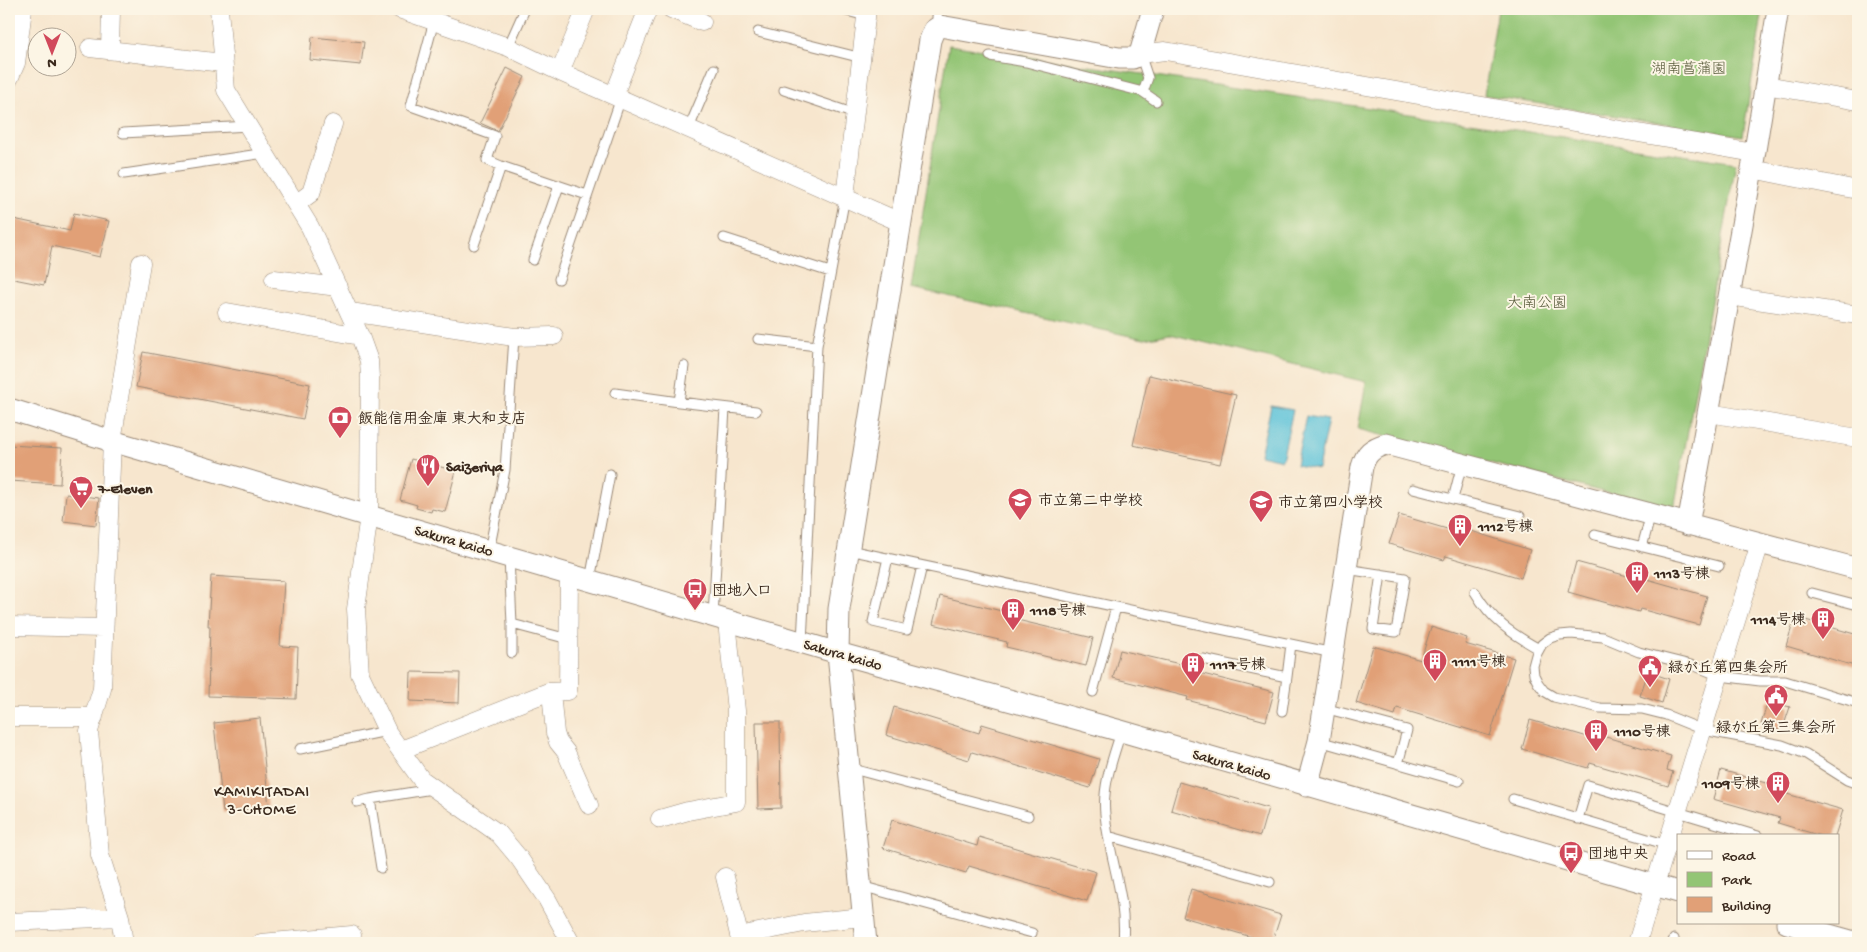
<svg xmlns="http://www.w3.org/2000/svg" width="1867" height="952" font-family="'Gochi Hand','Klee One',sans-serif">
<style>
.green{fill:#93c575;stroke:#67784a}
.water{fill:#5cc2d9;stroke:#4c767c}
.building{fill:#e1a077}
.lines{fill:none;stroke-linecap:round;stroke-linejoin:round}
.service-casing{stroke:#998876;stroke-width:11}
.minor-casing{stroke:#998876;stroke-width:19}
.tertiary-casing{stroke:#998876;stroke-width:23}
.service{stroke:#fff;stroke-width:9}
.minor{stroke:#fff;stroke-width:18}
.tertiary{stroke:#fff;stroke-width:21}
.labels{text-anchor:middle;stroke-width:4;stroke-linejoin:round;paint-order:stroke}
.park-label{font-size:15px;fill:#555838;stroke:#fcf5e5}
.poi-label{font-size:15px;font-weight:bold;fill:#3b2a1e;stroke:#fcf5e5;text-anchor:start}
.street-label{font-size:15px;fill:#3b2a1e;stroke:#fcf5e5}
.neighbourhood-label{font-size:16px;letter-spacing:1px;fill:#3b2a1e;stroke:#fcf5e5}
</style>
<rect width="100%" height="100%" fill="#fcf5e5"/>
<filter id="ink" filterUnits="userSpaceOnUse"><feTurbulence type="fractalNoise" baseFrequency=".02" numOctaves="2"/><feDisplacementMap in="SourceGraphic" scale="10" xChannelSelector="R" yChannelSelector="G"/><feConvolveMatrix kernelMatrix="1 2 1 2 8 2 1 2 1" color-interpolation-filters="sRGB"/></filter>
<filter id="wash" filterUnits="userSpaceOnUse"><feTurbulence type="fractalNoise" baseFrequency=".0096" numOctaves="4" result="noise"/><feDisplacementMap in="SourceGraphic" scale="20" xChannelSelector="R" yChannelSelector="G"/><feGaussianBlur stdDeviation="1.12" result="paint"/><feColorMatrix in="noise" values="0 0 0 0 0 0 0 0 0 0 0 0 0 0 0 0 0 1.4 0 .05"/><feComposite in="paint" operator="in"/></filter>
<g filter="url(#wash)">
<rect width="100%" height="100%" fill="#f7e6ce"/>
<path class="green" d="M1498 9H1763L1743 136 1484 95Z
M949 45 1736 163 1674 509 1631 499 1358 429 1366 382 1170 334 1144 339 911 288Z"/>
<path class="water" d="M1271 406 1293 410 1282 460 1260 455Z
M1306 416 1328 420 1318 469 1296 465Z"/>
<g id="blocks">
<path class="building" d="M312 37 364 42 361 65 310 60Z
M507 68 525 77 498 131 480 123Z
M74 213 109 221 100 257 52 246 44 285 9 278V218L70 231Z
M143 352 310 384 303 419 136 387Z
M1149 375 1236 395 1220 464 1133 445Z
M9 445 62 448 60 484 9 481Z
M411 459 456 471 445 512 432 509 431 512 416 508 417 505 400 500Z
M66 494 99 498 96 525 63 521Z
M1399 515 1454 531 1456 526 1530 550 1521 578 1446 556 1444 560 1389 544Z
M1576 562 1646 581 1647 579 1707 596 1699 625 1640 609 1639 612 1568 592Z
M211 576 284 581 280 646 298 647 296 699 208 696 210 626H208Z
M940 596 1014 614 1013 619 1093 638 1086 666 1006 647 1007 642 933 624Z
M1795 617 1858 635V667L1786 646Z
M1431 627 1467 638 1465 644 1514 658 1490 736 1397 708 1395 715 1356 703 1373 646 1421 660Z
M1120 650 1197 668 1195 672 1274 692 1266 721 1187 700 1188 697 1113 678Z
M411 672 460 673 459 703 410 701Z
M1648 672 1669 679 1662 703 1640 696Z
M1768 701 1790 707 1782 731 1761 724Z
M894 707 979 733 982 724 1099 759 1090 788 972 752 969 760 886 735Z
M260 718 269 807 223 812 214 723Z
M1530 720 1598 740 1599 735 1671 756 1667 770 1673 772 1668 786 1590 763 1588 768 1522 749Z
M756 722H780L781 808 758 809Z
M1721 770 1788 789 1787 794 1843 810 1835 836H1821L1778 823 1780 818 1713 799Z
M1179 782 1268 808 1260 836 1171 810Z
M892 820 977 846 979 837 1096 872 1087 901 969 866 966 873 883 848Z
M1191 889 1281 915 1272 943 1183 917Z"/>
</g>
</g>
<g filter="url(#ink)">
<use href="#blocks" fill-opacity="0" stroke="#998876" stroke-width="1"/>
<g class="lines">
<defs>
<path id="service" d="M839 9 866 16
M938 9 937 17 940 26
M434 21 411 106 495 136 487 160 501 166 587 195
M758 32 862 58
M508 47 525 9
M1140 54 1148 78 1143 92
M990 56 1026 62 1143 92 1156 101
M784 90 855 114
M689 128 714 69
M123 133 249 126
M124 174 265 153
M724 238 830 272
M474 245 501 166
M533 260 559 186
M559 279 621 98
M758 339 817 346 845 197
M684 366 679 402 756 411
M615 393 679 402
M1413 489 1520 516
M1453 499 1462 464
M1595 535 1719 566
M1642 547 1651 514
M849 550 1333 653
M489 551 505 470 514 337
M509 557 512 624 568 639
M888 558 873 622 907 630 922 566
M1346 569 1405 578 1396 632 1373 629 1381 574
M590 580 610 474
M1475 592C1492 621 1511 633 1539 649
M1812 593 1858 605
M713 616 725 408
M802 642 817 346
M512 653V624
M1203 659 1287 677 1291 644
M1093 692 1116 607
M1858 703 1785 681H1760L1720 676 1695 666 1639 652 1603 637 1571 634 1560 635 1550 638 1542 644 1536 655 1533 666 1534 675 1538 683 1544 691 1554 697 1600 708 1642 709 1666 715 1703 730 1782 745 1806 754 1847 780 1858 784
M1324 708 1407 730 1398 764
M1282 711 1287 677
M1121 732C1113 758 1102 786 1105 814 1109 859 1127 896 1123 943
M1319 741 1459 781
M300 749 387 731
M849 768 1028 816
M1513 799 1678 848
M357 802 370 799
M1578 819 1588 785 1758 836
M1108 836 1270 882
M381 868 370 799 432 789
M861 886 1032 933
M1672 943 1674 939"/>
<path id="minor" d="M219 9 226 90 310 227 360 336 369 361 370 378 369 515 356 609 360 674 388 733 421 779 499 834 519 858 547 899 571 943
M399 9 508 47 560 72 902 223
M671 9 702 22
M90 48 223 63
M110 50 111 9
M1140 54 1165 51 1754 153
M560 72 586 9
M9 79 16 63 23 9
M1765 85 1858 101
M614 95 648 9
M1752 169 1858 190
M845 197 867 9
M296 204 311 193 333 124
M274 279 338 287
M1729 296 1858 315
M227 312 360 336
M350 312 514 337 554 336
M1709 413 1858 438
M9 626 104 628
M551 692 555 733 558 742 566 752 589 805
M9 717H94
M401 750 548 692 568 691 569 574
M660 819 688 811 736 802V711L727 621
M725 877 741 943
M9 922 120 917
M739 936 804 923 863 917
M124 943 120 917 100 855 89 731 102 689 112 441 141 263
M261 943 352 935
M1637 943 1760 543"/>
<path id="tertiary" d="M9 409 112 441 838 653 1121 731 1678 892
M1688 525 1752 169 1778 9
M1307 786 1319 741 1362 467C1366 453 1372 448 1386 444L1858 569
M1787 923 1858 943
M866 943 838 653 839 609 930 40 934 30 940 26 1119 58H1133L1140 54 1153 9"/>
</defs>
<use href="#service" class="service-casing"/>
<use href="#minor" class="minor-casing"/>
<use href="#tertiary" class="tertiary-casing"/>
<use href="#service" class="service"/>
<use href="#minor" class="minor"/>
<use href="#tertiary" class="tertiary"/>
</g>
</g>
<defs>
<symbol id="bank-pin" viewBox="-11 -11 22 30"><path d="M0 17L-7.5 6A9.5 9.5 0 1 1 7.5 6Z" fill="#d1495b" stroke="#fcf5e5"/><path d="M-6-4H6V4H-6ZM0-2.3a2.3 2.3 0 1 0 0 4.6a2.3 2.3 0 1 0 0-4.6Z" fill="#fff"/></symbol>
<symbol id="restaurant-pin" viewBox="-11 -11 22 30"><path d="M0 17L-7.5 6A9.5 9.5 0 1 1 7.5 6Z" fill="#d1495b" stroke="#fcf5e5"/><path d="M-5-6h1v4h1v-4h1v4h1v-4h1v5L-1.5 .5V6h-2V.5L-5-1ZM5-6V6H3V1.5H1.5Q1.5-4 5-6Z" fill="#fff"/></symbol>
<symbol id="supermarket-pin" viewBox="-11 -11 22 30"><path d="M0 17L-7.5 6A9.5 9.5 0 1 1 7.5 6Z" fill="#d1495b" stroke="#fcf5e5"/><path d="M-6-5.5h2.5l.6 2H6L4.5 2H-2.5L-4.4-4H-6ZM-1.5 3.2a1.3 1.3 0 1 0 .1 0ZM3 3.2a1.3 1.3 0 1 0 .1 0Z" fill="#fff"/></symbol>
<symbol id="school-pin" viewBox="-11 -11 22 30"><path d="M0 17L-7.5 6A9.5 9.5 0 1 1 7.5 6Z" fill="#d1495b" stroke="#fcf5e5"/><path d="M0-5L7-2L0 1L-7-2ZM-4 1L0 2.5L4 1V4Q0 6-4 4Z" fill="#fff"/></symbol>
<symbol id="building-pin" viewBox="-11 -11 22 30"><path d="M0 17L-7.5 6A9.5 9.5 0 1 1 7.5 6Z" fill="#d1495b" stroke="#fcf5e5"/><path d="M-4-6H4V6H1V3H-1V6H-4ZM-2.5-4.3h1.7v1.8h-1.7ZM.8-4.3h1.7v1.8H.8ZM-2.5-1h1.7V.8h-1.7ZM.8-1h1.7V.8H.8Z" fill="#fff"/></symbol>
<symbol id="bus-pin" viewBox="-11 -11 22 30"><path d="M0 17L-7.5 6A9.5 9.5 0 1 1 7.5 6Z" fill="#d1495b" stroke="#fcf5e5"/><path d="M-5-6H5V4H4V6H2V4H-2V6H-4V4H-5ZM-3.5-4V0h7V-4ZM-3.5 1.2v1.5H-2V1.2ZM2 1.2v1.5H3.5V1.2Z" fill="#fff"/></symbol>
<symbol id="civic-pin" viewBox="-11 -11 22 30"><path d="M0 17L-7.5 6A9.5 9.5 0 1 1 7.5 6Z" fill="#d1495b" stroke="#fcf5e5"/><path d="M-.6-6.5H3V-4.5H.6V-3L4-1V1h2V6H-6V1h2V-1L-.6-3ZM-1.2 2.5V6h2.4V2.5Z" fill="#fff"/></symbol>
</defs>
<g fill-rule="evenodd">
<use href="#bank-pin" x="326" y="404" width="28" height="38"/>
<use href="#restaurant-pin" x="414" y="452" width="28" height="38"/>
<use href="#supermarket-pin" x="67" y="474" width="28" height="38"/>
<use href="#school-pin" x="1006" y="486" width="28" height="38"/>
<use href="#school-pin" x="1247" y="488" width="28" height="38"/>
<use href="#building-pin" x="1446" y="512" width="28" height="38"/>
<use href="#building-pin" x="1623" y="559" width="28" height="38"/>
<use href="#bus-pin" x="681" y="576" width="28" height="38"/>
<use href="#building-pin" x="999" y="596" width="28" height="38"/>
<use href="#building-pin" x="1809" y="605" width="28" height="38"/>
<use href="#building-pin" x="1421" y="647" width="28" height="38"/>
<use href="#building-pin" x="1179" y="650" width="28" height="38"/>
<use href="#civic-pin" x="1636" y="653" width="28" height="38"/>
<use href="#civic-pin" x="1762" y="682" width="28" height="38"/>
<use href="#building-pin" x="1582" y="717" width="28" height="38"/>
<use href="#building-pin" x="1764" y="769" width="28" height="38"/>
<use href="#bus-pin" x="1557" y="839" width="28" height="38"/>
</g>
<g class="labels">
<g class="park-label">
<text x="1689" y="73">湖南菖蒲園</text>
<text x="1537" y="307">大南公園</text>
</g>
<g class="poi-label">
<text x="358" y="423">飯能信用金庫 東大和支店</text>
<text x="446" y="471">Saizeriya</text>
<text x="98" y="493">7-Eleven</text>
<text x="1038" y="505">市立第二中学校</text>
<text x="1278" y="507">市立第四小学校</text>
<text x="1478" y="531">1112号棟</text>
<text x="1654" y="578">1113号棟</text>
<text x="712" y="595">団地入口</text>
<text x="1030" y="615">1118号棟</text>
<text x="1806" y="624" text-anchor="end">1114号棟</text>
<text x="1452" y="666">1111号棟</text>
<text x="1210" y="669">1117号棟</text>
<text x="1668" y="672">緑が丘第四集会所</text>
<text x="1776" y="732" text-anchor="middle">緑が丘第三集会所</text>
<text x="1614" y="736">1110号棟</text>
<text x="1760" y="788" text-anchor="end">1109号棟</text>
<text x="1588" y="858">団地中央</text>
</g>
<g class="street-label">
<text transform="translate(454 540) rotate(16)" y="5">Sakura kaido</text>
<text transform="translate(843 654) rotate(16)" y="5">Sakura kaido</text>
<text transform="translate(1232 764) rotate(16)" y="5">Sakura kaido</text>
</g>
<g class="neighbourhood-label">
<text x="262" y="796">KAMIKITADAI<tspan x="262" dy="18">3-CHOME</tspan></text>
</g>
</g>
<rect width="1867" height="952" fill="none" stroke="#fcf5e5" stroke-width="30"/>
<rect x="1677" y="834" width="162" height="90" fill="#fcf5e5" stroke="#afa495"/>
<rect x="1687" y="851" width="25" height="8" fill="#ffffff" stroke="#afa495"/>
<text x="1722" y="860" font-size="15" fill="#3b2a1e">Road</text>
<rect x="1687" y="872" width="25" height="15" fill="#93c575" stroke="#afa495"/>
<text x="1722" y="884" font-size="15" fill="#3b2a1e">Park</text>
<rect x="1687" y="897" width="25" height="15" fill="#e1a077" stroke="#afa495"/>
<text x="1722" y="910" font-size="15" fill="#3b2a1e">Building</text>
<g transform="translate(52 52) rotate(180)"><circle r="24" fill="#fcf5e5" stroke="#afa495"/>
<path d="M0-4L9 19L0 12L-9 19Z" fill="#d1495b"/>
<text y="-8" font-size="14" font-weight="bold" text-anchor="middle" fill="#3b2a1e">N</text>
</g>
</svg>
